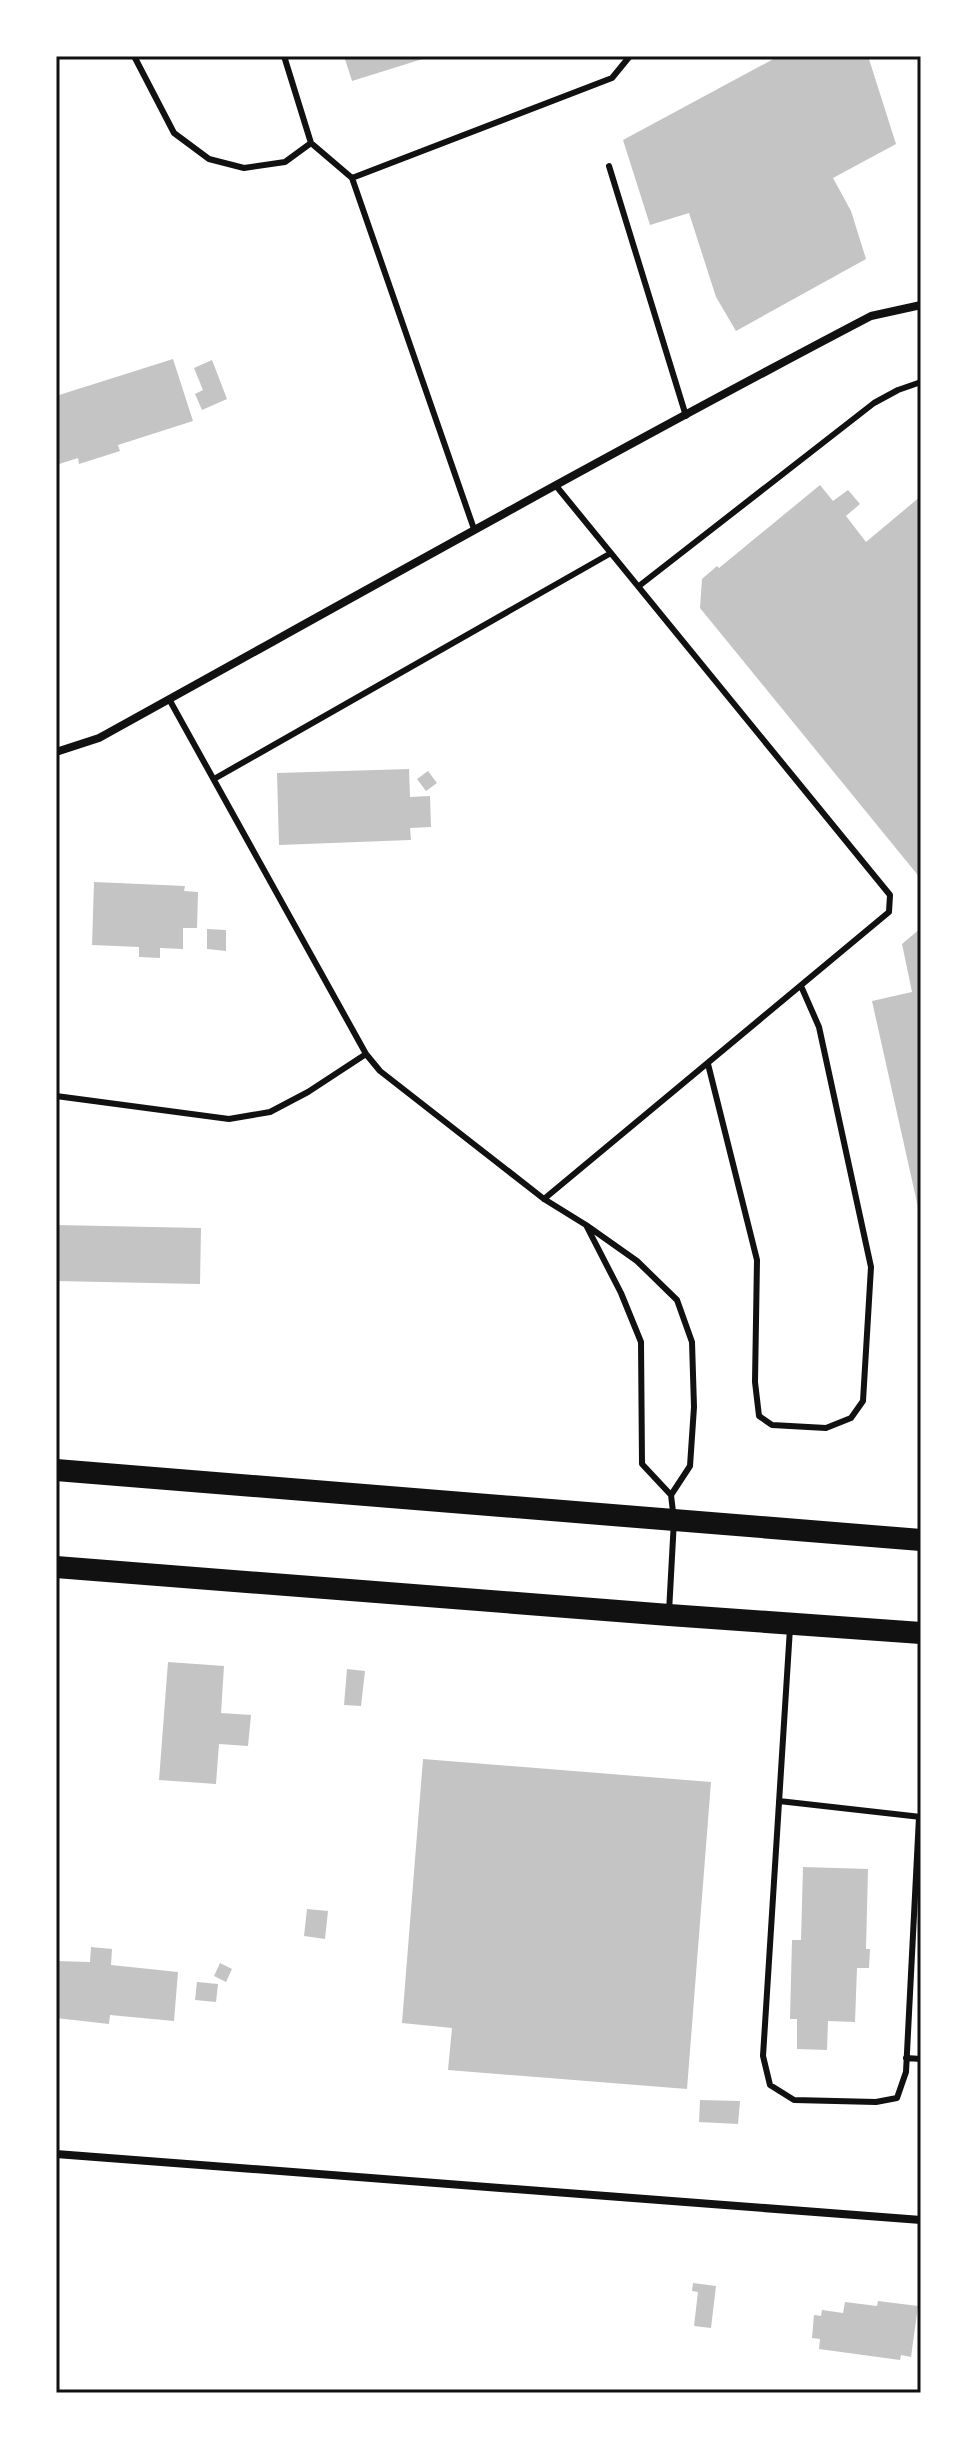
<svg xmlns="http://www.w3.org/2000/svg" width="977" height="2449" font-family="'Asap Condensed',sans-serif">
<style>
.building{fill:#c4c4c4}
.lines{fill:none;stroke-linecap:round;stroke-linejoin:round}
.service{stroke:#111;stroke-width:6}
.minor{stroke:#111;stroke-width:8}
.trunk{stroke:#111;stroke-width:22}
.neatline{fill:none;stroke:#111;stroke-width:3}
</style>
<rect width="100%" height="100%" fill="#fff"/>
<path class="building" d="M344 56H429V57L352 81Z
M779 56H868L896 144 833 178 851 211 866 259 736 331 716 297 689 213 650 225 623 140Z
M173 359 193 421 118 445 120 451 79 464 78 458 56 465V396Z
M212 360 227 399 202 410 195 394 203 390 194 368Z
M820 485 833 501 848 490 860 504 846 516 866 542 921 496V879L700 608 702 579 717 566 719 568Z
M409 769 410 797 430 796 431 827 410 828 411 840 279 845 277 773Z
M428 771 437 783 426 791 417 779Z
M94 882 185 886 184 891 198 892 197 928H183V949L160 948V958L139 957V947L92 945Z
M921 928V1216H920L872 1001 912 992 902 944Z
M207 929 226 930V951L207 949Z
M56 1225 201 1228 200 1284 56 1281Z
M168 1662 224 1666 221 1713 251 1715 248 1746 219 1744 216 1784 159 1780Z
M347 1669 365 1671 361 1706 344 1705Z
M423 1759 711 1782 687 2089 448 2070 452 2028 402 2023Z
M803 1867 868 1869 866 1949H870L869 1968H857L855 2022 828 2021 827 2050 797 2049V2019H790L792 1940H801Z
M307 1909 328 1911 325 1939 304 1936Z
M91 1947 112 1949 111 1965 178 1972 174 2021 110 2015 109 2024 56 2018V1961L90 1962Z
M220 1963 232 1969 226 1982 214 1976Z
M197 1982 218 1984 216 2002 195 2000Z
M700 2100 740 2101 738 2124 699 2122Z
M693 2283 716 2286 711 2328 694 2326 698 2292 692 2291Z
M878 2301 918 2306 911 2357 901 2355 900 2360 819 2349 820 2339 812 2338 814 2315 821 2316 822 2310 843 2313 845 2302 877 2306Z"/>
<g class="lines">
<path class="service" d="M134 56 174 133 209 159 244 168 285 162 311 143 284 56
M311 143 352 178 474 529
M609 166 686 416
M352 178 612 78 630 56
M639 586 874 403 898 390 921 382
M169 699 366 1054 380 1071 544 1199 586 1225
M214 779 611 553
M708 1064 757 1260 755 1382 759 1416 772 1425 826 1428 851 1418 863 1401 871 1267 819 1027 801 986
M56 1096 229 1119 270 1112 308 1092 366 1054
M544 1199 889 912 890 895 557 487
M669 1612 674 1520 671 1495 690 1466 694 1407 692 1342 677 1300 637 1261 586 1225 621 1293 641 1342 642 1464 671 1495
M790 1628 763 2056 770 2085 794 2100 876 2102 897 2098 906 2072 919 1817
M779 1801 921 1817
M906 2058 921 2059"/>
<path class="minor" d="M56 752 99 738C356 596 611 452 871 316L921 305
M56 2154 921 2220"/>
<path class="trunk" d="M56 1470 921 1540
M56 1567 669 1615 921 1633"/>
</g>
<rect width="977" height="2449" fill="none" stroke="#ffffff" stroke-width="116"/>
<rect x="58" y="58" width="861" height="2333" class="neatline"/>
</svg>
